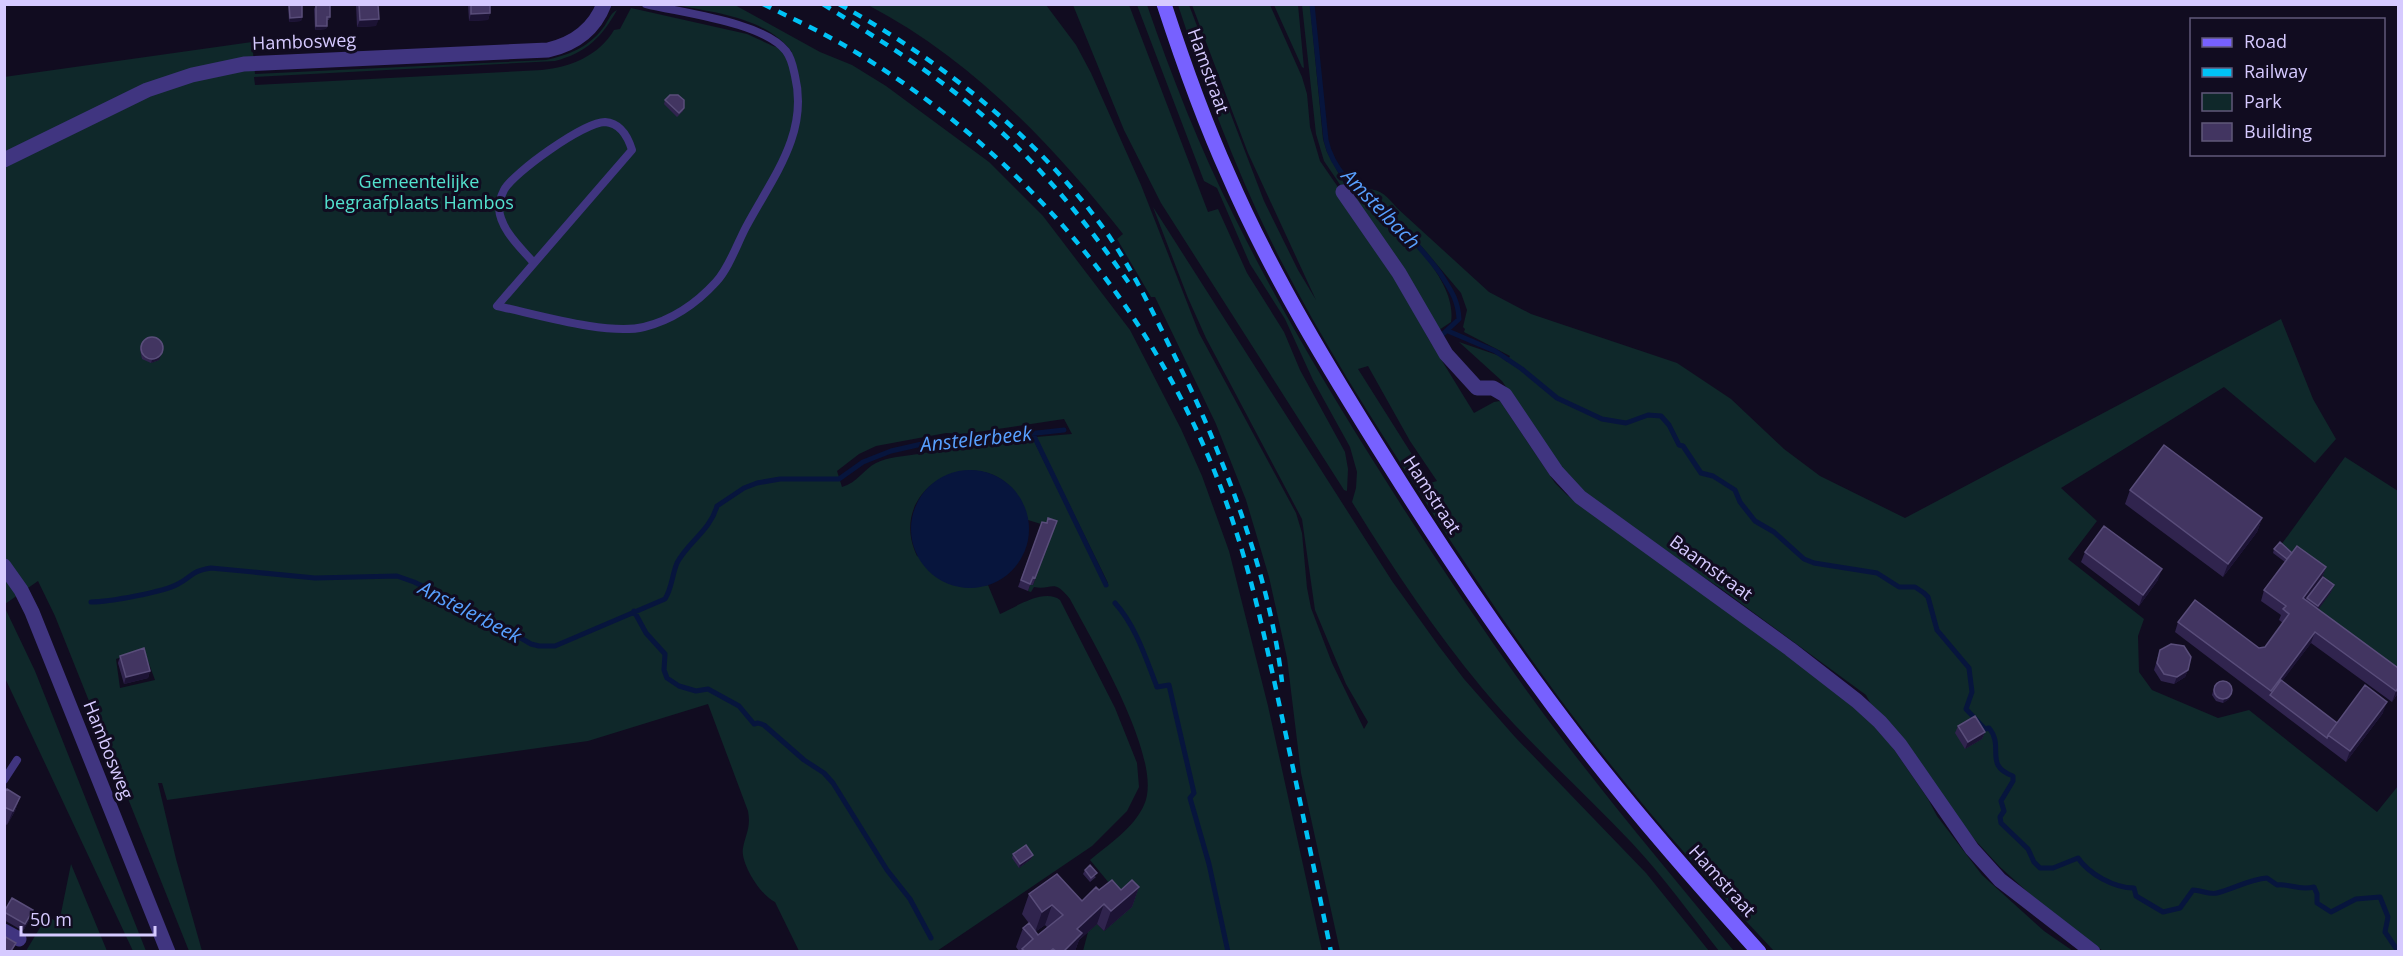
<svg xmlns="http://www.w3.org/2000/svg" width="2403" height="956" font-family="'Open Sans',sans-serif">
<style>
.green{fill:#0f282a;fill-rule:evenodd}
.water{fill:#07153d}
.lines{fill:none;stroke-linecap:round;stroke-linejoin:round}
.stream{stroke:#07153d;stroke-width:5}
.service{stroke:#403580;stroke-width:8}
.minor{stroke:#403580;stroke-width:15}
.tertiary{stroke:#403580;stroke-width:15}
.secondary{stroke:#7761ff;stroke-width:15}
.rail{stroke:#00c2f5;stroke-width:4.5;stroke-dasharray:9 8;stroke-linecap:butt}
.wall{fill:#30244e;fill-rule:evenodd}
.shaded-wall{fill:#1c1334}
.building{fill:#423561;stroke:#594d7a;stroke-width:1.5}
.labels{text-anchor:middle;stroke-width:6;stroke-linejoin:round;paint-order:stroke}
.street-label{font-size:18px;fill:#d6caff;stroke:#110c20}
.park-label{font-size:18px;fill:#53e2ce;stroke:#110c20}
.water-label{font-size:20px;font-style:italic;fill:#58a0ff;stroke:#110c20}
</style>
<rect width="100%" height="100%" fill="#110c20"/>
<path class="green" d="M733 4 820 52 852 65 886 86 989 162 1043 216 1130 330 1181 429 1202 476 1229 551 1268 706 1322 951H1083L1088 932 1097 924 1104 931 1120 917 1119 895 1090 860C1108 845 1134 828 1144 805 1165 761 1092 641 1070 599 1053 577 1052 591 1034 587L1031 592 1028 591 1030 585H1033L1054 528 1028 520C1005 429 880 478 917 556L984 586 988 585 1000 614C1016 607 1044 588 1060 600L1115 708 1137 763 1139 787 1127 811 1092 846 937 951H799L775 902C761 896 740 863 743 848 746 833 751 828 748 811L708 704 588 741 167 800 162 783H158L176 859 202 951H189L55 616 38 581 5 604 4 77 252 42 255 74 546 60C569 55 589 47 603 28 608 22 610 13 617 10 602 37 586 53 555 61L254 77 255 85 542 70C570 67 599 56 614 30L620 29 631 8 747 34 773 46 792 52C765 17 716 13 676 5ZM1064 419 1072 434 1036 437 1108 583 1105 584 1034 441C998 438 954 448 918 454 905 456 888 457 876 463 864 469 857 483 842 487L837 471 859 454 876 446 946 433 964 434ZM144 650 155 680 120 688 116 659Z
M868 5H1046L1076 45 1091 73 1141 185 1199 333 1296 513 1302 533 1307 588 1311 608 1332 663 1364 729 1368 722 1346 684 1315 610 1302 519 1206 338 1188 298 1153 207 1392 581 1438 645 1464 679 1515 737 1646 873 1709 951H1340L1301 773 1287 658 1269 577 1246 500 1216 424 1155 297H1151L1117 239 1123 234C1052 144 971 59 868 5Z
M1073 5H1129L1208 212 1218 209 1247 273 1284 332 1300 370 1345 452 1348 469 1347 491 1344 490 1161 203 1124 130Z
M1137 5H1147C1172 77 1200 149 1235 218 1280 309 1332 396 1386 481 1442 570 1501 658 1564 741 1619 813 1677 882 1734 951H1719C1691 915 1663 876 1631 842 1582 790 1528 743 1482 688 1434 630 1392 567 1352 502L1356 488 1357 472 1350 447 1313 380 1285 319 1250 264 1217 188 1204 181Z
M1178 5H1189L1264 201 1298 270 1316 300 1248 153 1192 5H1270L1302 77 1307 94 1310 127 1320 161 1382 251 1428 338 1474 413 1494 402 1500 401 1555 483 1567 495 1771 640 1880 729 1928 799 1937 816 1982 875 2044 931 2073 951H1774C1712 885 1651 817 1596 746 1533 666 1476 581 1421 495 1371 418 1321 339 1279 257 1238 176 1206 91 1178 5ZM1368 366 1410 441 1437 481 1430 483 1358 369Z
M1274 5H1298L1304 68 1302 67Z
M1302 5H1310L1323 139 1327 152 1346 187 1343 189 1324 161 1316 134Z
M1365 189C1380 188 1388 197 1397 208L1489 292 1531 314 1677 363 1731 399 1784 449 1820 476 1905 518 2281 319 2313 399 2336 439 2315 463 2224 387 2061 488 2097 521 2068 559 2144 619 2138 636 2139 672 2152 690 2218 718 2249 710 2377 812 2398 786V951H2103L2054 916 2000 867 1975 840 1875 712 1866 695 1720 588 1607 514 1564 472 1502 381 1459 342 1500 356 1507 362 1510 356 1464 332 1465 329 1463 327 1467 310 1461 293 1423 248Z
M1351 191C1355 196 1361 196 1366 200 1397 224 1458 279 1451 322L1439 330Z
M2345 457 2398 491V672L2313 611 2331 582 2281 545Z
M4 606 35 671 146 951H133L5 678Z
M71 864 107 951H26L47 916 59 923Z"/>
<path class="water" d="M911 529a59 59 0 1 1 118 0a59 59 0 1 1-118 0Z"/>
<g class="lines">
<path class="stream" d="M1312 4 1326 140C1334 178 1370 200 1397 224 1412 239 1427 255 1440 273 1450 289 1458 299 1459 319L1443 334
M1448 331 1495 351 1522 369 1557 398 1602 419 1626 423 1648 415 1661 416 1669 425 1679 445 1683 446 1701 473 1713 476 1735 490 1740 502 1755 521 1774 532 1804 559 1814 563 1877 573 1899 587H1915L1924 593 1928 597 1937 630 1969 668 1972 692 1966 709 1985 729 1989 728C2005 747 1983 765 2013 776V781L2001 801 2004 811 2000 817 2001 823 2028 849 2034 862 2040 868H2053L2078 858C2089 874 2114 888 2134 888L2136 896 2163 912 2180 908 2193 890C2201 890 2209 895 2217 893 2233 889 2250 879 2267 878L2277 885C2289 883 2298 891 2314 887L2317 894V903L2331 912 2356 899 2380 897 2388 917 2385 932 2398 951
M1033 434 1106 585
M91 602C108 602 164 592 178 584 193 576 191 571 211 568L315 578 397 576 414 582 473 610 531 644 539 646H555L665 599C672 588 672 575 677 563 688 542 710 531 717 506L744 488 757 483 780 479H839L863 462 891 451 944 439 972 440 1064 430
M1115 603C1136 626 1146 659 1157 687L1169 685 1194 793 1190 798 1209 864 1228 952
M634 611 646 633 665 654 664 670 667 678 679 686 696 691 708 689 739 706 754 724 758 723 764 725 804 760 824 773 833 783 887 870 910 899 931 938"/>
<path class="service" d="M533 262C520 247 500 229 499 208 499 202 501 196 504 190 513 173 584 122 605 122 620 123 628 137 632 150L497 306C535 314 608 336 644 327 672 320 696 304 716 282 729 268 737 244 746 227 772 178 809 134 795 76 793 67 792 59 786 51 763 22 682 13 646 4
M4 780 17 760"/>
<path class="minor" d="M1343 192 1399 273 1446 354 1477 388H1493L1505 395 1556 471 1580 497 1790 649 1857 701 1880 722 1900 745 1972 849 2000 880 2093 952
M4 931 19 939"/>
<path class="tertiary" d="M4 160 147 90 192 75 244 64 548 50C574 44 594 30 604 4
M4 566 21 590 32 612 168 952"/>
<path class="secondary" d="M1164 4C1183 62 1203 119 1228 174 1272 276 1331 372 1390 466 1449 560 1511 652 1579 740 1636 814 1697 883 1759 952"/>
<path class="rail" d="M763 4C791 18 820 31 847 47 1028 153 1169 325 1234 525 1255 588 1268 653 1282 717 1299 795 1315 873 1331 952
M823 4C879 40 938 75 988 120 1043 168 1090 227 1131 286
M839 4C943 62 1040 138 1109 236 1132 270 1150 306 1168 343 1187 380 1204 416 1219 455 1248 527 1273 604 1282 682"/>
</g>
<path class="wall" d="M288 4H302V17L301 21 289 22Z
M356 4H378L376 26 357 27Z
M468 4H490V13L488 20 469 21Z
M316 5 330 17 329 20H327V26L326 29 315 30 314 9Z
M665 100 684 108 683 111 677 117 664 104Z
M141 345 159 360 151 363 142 359 140 349Z
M2130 490 2262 518 2257 532 2223 577 2125 504Z
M1057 521 1033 585H1030L1028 591 1018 587 1042 522 1047 523Z
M2274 549 2292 553 2326 567 2322 578 2306 600 2307 598 2334 585 2331 592 2318 609 2398 668V693L2392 702 2311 643 2282 681 2337 723 2383 713 2346 762 2175 632 2178 622 2259 648 2265 647 2283 623 2279 620 2281 615 2261 601 2264 590 2285 562 2273 553Z
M2085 552 2158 580 2139 606 2081 562Z
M2160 650 2188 670 2185 677 2174 684 2161 681 2154 670Z
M120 656 150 671 148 678 124 684 118 663Z
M2215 684 2229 699 2223 703 2216 701 2212 695Z
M1958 726 1985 732 1982 739 1965 749 1955 733Z
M4 793 20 797 15 811 7 825 4 823Z
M1013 854 1033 855 1031 859 1019 868 1012 858Z
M1085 870 1096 877 1090 882 1083 874Z
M1139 887 1132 907 1104 931 1097 924 1079 940 1075 951H1019L1016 947 1023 928 1031 926 1022 914 1029 894 1082 901 1099 890H1121ZM1045 925 1047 927 1038 935 1035 932Z
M33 910 31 917 23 931 4 920V912Z"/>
<path class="shaded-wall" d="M490 13 488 20 469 21 471 14Z
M302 17 301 21 289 22 290 18Z
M379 19 376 26 357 27 360 20Z
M316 26H327L326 29 315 30Z
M161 356 159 360 151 363 152 360Z
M2262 518 2257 532 2223 577 2228 564Z
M2326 567 2322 578 2299 608 2303 598Z
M2162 569 2158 580 2139 606 2143 595Z
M2334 585 2331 592 2315 614 2318 606Z
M2315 632 2311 643 2271 696 2270 695 2271 691Z
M2188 670 2185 677 2174 684 2177 677Z
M150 671 148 678 124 684 126 677Z
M2398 688V693L2392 702 2396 691Z
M2231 695 2229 699 2223 703 2224 699Z
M2387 702 2383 713 2346 762 2350 751Z
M1985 732 1982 739 1965 749 1968 742Z
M20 797 15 811 7 825 13 811Z
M1033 855 1031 859 1019 868 1020 864Z
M1139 887 1132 907 1104 931 1111 911Z
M1104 904 1097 924 1079 940 1075 951H1064L1077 929Z
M1052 905 1045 925 1035 932 1042 912Z
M33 910 31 917 23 931 25 924Z"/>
<path class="building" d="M289 4H302V17L290 18Z
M359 4H378L379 19 360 20Z
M471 4H490V13L471 14Z
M316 5H330V17H327V26H316Z
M670 95H678L684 100V108L679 113 665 100Z
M141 348a11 11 0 1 1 22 0a11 11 0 1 1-22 0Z
M2164 445 2262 518 2228 564 2130 490Z
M1048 518 1057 521 1035 578 1033 577 1030 584 1021 580 1042 522 1047 523Z
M2104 526 2162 569 2143 595 2085 552Z
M2280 542 2292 553 2287 559 2274 549Z
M2297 546 2326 567 2303 598 2398 668V688L2396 691 2315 632 2271 691 2178 622 2195 600 2259 648 2265 647 2289 614 2283 609 2286 606 2264 590Z
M2323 577 2334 585 2318 606 2307 598Z
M2171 644 2184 646 2191 657 2188 670 2177 677 2164 674 2157 663 2160 650Z
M144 648 150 671 126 677 120 656Z
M2281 680 2337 723 2328 735 2327 738 2270 695Z
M2214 690a9 9 0 1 1 18 0a9 9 0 1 1-18 0Z
M2365 685 2387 702 2350 751 2328 735Z
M1975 716 1985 732 1968 742 1958 726Z
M7 789 20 797 13 811 4 807V793Z
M1026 845 1033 855 1020 864 1013 854Z
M1090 865 1097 873 1091 878 1085 870Z
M1057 874 1082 901 1096 887 1099 890 1112 880 1121 890 1132 880 1139 887 1111 911 1104 904 1077 929 1082 933 1064 951H1056L1053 949 1050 951H1025L1022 949 1033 939 1023 928 1029 923 1038 935 1063 915 1052 905 1042 912 1029 894Z
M12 898 33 910 25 924 4 912Z
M4 936 16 943 11 951H4Z"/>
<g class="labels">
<g class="street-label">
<text transform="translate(304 42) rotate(-2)" y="6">Hambosweg</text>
<text transform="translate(1208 71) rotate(70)" y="6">Hamstraat</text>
<text transform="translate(1432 495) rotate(57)" y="6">Hamstraat</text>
<text transform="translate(1711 568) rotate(36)" y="6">Baamstraat</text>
<text transform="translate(108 750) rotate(68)" y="6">Hambosweg</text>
<text transform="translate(1722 881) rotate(48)" y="6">Hamstraat</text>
</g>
<g class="park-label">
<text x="419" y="188">Gemeentelijke<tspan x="419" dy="21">begraafplaats Hambos</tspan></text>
</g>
<g class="water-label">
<text transform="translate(1381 209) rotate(46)" y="7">Amstelbach</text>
<text transform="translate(976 439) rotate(-6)" y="7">Anstelerbeek</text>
<text transform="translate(470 612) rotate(27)" y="7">Anstelerbeek</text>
</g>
</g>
<rect width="2403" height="956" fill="none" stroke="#d6caff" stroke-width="12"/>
<rect x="2190" y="18" width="195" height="138" fill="#110c20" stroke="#605879" stroke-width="1.5"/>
<rect x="2202" y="38" width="30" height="9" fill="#7761ff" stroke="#605879" stroke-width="1.5"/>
<text x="2244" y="48" font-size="18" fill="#d6caff">Road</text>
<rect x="2202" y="68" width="30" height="9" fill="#00c2f5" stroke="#605879" stroke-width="1.5"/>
<text x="2244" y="78" font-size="18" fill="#d6caff">Railway</text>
<rect x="2202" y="93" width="30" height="18" fill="#0f282a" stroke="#605879" stroke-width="1.5"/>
<text x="2244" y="108" font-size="18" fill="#d6caff">Park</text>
<rect x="2202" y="123" width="30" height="18" fill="#423561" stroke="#605879" stroke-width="1.5"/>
<text x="2244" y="138" font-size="18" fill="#d6caff">Building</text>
<path d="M21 926v9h134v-9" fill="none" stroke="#d6caff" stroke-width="3"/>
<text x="30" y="926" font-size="18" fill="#d6caff" stroke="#110c20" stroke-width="4.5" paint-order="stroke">50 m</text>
</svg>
